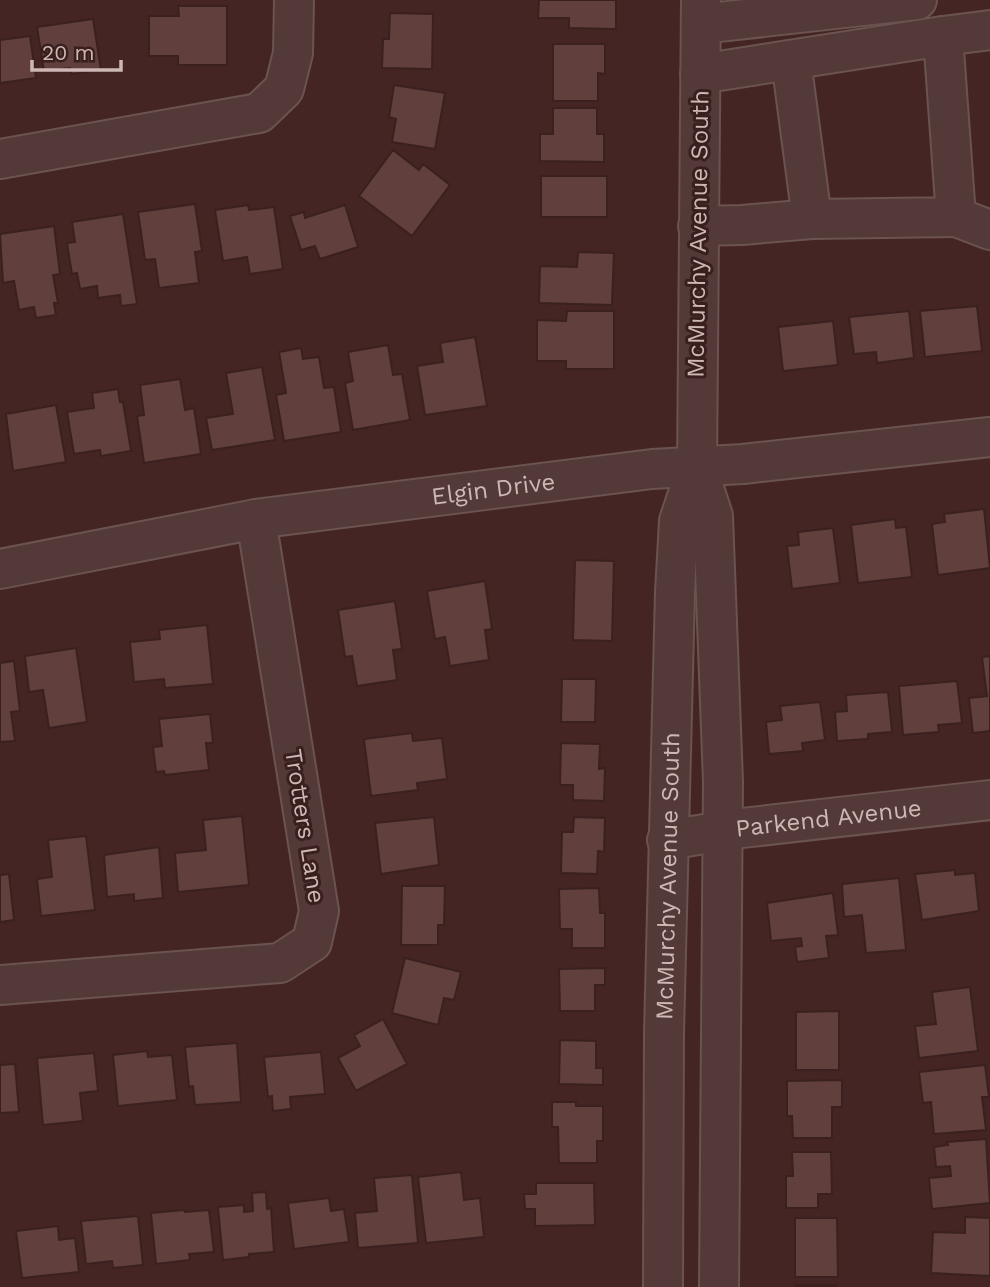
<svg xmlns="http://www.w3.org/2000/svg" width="990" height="1287" font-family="'Work Sans',sans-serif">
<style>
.building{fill:#613f3d;stroke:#3a211f;stroke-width:2}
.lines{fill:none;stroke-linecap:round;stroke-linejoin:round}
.minor-casing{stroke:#6a5350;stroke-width:42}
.minor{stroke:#533a38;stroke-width:38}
.labels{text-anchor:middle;stroke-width:6;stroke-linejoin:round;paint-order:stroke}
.street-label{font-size:24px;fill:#cdb8b5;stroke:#391f1d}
</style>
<rect width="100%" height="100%" fill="#442523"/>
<path class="building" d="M539 0H616V29L569 28V18H538Z
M178 6H227V65H178V56H149V16H179Z
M390 13 433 14 432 69 382 68 383 39H389Z
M93 19 101 70 72 74 70 68 44 71 37 27Z
M30 36 36 78 0 83V40Z
M553 44H605V74L598 73V101H553Z
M394 85 445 93 435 149 392 142 396 119 389 117Z
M553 108H597V134H604V162L540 161V134H553Z
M393 150 419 170 423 164 450 185 412 236 359 196Z
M541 176H607V217H541Z
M195 204 202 251 195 252 199 283 159 288 155 259 145 260 138 212Z
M248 205 249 210 274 207 283 269 250 274 247 257 223 261 215 210Z
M345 205 358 247 320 259 315 246 301 250 290 216 304 212 305 218Z
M123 214 137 304 121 306 120 295 98 298 97 286 80 289 77 273 72 274 67 243 75 242 72 222Z
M54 226 60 274 53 275 58 303H54L56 315 36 318 34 307 19 310 14 281 3 283 0 234Z
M578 252 614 253 612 305 539 303 540 266 577 267Z
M977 306 982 351 925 357 920 311Z
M567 311H614V369H566V361H537V320L566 321Z
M909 311 914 358 877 363 876 352 854 354 849 317Z
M833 321 838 365 783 371 778 327Z
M475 337 487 406 425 415 417 366 443 362 440 343Z
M388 345 393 375 402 374 410 420 353 430 345 383 353 381 348 352Z
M301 348 303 359 319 357 324 388 334 387 341 432 284 441 276 395 286 393 279 352Z
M262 367 275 440 212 450 206 418 233 414 226 373Z
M180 379 185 410 194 408 201 454 144 463 137 416 144 415 140 385Z
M118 389 120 402H123L131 451 101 456 100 450 74 454 67 412 94 408 92 393Z
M56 405 66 462 13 471 6 414Z
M984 509 990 568 938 575 932 524 945 522 944 514Z
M895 519 896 528 906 527 912 577 858 583 851 525Z
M833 528 840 583 792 589 787 546 799 545 798 532Z
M575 560 614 561 612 641 573 640Z
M485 581 492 629 485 630 489 660 450 666 445 637 435 639 427 591Z
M395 601 402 649 393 650 397 680 357 686 352 656 345 657 338 610Z
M207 625 213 684 165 688 164 679 134 682 130 642 160 639 159 630Z
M76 648 87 722 49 728 43 690 29 692 25 656Z
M990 656V731L973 733 969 698 987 696 982 657Z
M14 661 20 711 11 712 15 741 0 742V663Z
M562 679H596L595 722H561Z
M957 681 962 723 938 725 939 732 903 735 899 686Z
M888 692 892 732 868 734V739L837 741 835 712 847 711 846 695Z
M820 702 825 740 802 743 803 751 769 754 766 722 782 720 780 706Z
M210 714 213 743H206L209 770 165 775 164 771 156 772 153 747 162 746 159 719Z
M412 733 413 741 442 738 447 779 417 783 418 790 371 796 364 739Z
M561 743 600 744 599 769 605 768 604 801 573 800V785H560Z
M242 816 249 885 178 892 175 853 206 850 203 820Z
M434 817 439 865 381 874 375 823Z
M574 817 605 818 604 852 598 851 597 874 561 873 562 832H573Z
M86 836 95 910 41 916 37 879 52 877 48 840Z
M159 847 163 898 134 901V894L107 897 104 855Z
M955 870V875L975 873 979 911 922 920 915 874Z
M9 874 14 920 0 922V875Z
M899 878 906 950 866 953 862 915 844 917 842 884Z
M402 886H445L444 925H438V945H401Z
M599 888 600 913H605V948H572V929H560L559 889Z
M833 893 838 935 826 936 829 958 797 962 795 947 802 946 801 938 771 941 767 903Z
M405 958 461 972 454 1000 444 998 438 1025 392 1013Z
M605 968V985H595V1011H560L559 969Z
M970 987 978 1051 919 1058 915 1026 936 1024 932 992Z
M839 1011V1070H796V1012Z
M383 1019 407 1064 356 1091 338 1058 360 1046 354 1035Z
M560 1040 596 1041V1068H603V1085L559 1084Z
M237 1043 241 1102 195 1105 193 1086 189 1087 185 1047Z
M147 1051 148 1057 172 1055 177 1100 118 1106 113 1055Z
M321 1052 325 1094 290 1097 291 1109 273 1111 272 1096 268 1097 264 1057Z
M94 1053 98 1091 80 1093 83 1121 43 1125 37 1058Z
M15 1064 19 1112 0 1113V1065Z
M985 1065 989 1097H982L986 1130 934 1134 931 1102 923 1103 919 1072Z
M842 1080V1107H832V1138H793L792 1116H787V1081Z
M552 1102H576V1106H603V1141H597V1163H559L558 1127H552Z
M986 1139 990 1203 932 1209 929 1178 951 1176 950 1166 936 1167 934 1147 948 1145 947 1142Z
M792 1152H831L832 1194H818V1208H786V1176H793Z
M461 1172 464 1200 480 1198 484 1237 426 1243 418 1177Z
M412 1175 418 1243 358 1248 355 1213 377 1211 374 1178Z
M536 1183H594L595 1225 535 1226V1209H525L524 1194H536Z
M266 1192 267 1209 271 1208 274 1252 249 1254V1257L223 1260 218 1207 244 1205V1212L253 1211 252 1193Z
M329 1198 331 1211 344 1209 349 1242 294 1249 288 1203Z
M184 1210 185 1212 209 1210 214 1252 189 1254 190 1260 156 1264 151 1213Z
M138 1216 143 1265 113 1268 112 1261 86 1264 81 1221Z
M965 1217 990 1218V1276L931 1273 933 1232 965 1233Z
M795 1218H837L838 1277H795Z
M58 1226 59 1240 75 1238 79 1272 22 1278 16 1231Z
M795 1285H837V1287H795Z"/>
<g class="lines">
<defs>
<g id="minor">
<path d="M701 0 697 467 713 516 723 782 719 1287"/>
<path d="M701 24 917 0"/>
<path d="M943 36 990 30"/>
<path d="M700 74 943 36 956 217 812 219"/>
<path d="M0 159 259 113 284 89 293 53 294 0"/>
<path d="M956 217 990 230"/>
<path d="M698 226 742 225 812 219 791 60"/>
<path id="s1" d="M0 569 256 519 652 469 743 464 990 437"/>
<path id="s2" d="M667 840 742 828 990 800"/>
<path d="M0 985 280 963 312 942 319 911 256 519"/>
<path id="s3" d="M663 1287 664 1033 675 592 679 521 697 467"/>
</g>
</defs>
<use href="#minor" class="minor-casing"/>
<use href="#minor" class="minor"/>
</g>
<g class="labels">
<g class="street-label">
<text transform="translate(698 234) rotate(-89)" y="8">McMurchy Avenue South</text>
<text dy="8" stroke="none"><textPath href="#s1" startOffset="500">Elgin Drive</textPath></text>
<text dy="8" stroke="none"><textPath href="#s2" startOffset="163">Parkend Avenue</textPath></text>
<text transform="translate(305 826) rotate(81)" y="8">Trotters Lane</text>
<text dy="8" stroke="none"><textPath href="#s3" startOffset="411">McMurchy Avenue South</textPath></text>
</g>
</g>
<path d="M32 60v10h89v-10" fill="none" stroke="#cdb8b5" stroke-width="3.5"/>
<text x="42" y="60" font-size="21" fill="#cdb8b5" stroke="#391f1d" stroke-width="5" paint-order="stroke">20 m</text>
</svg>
